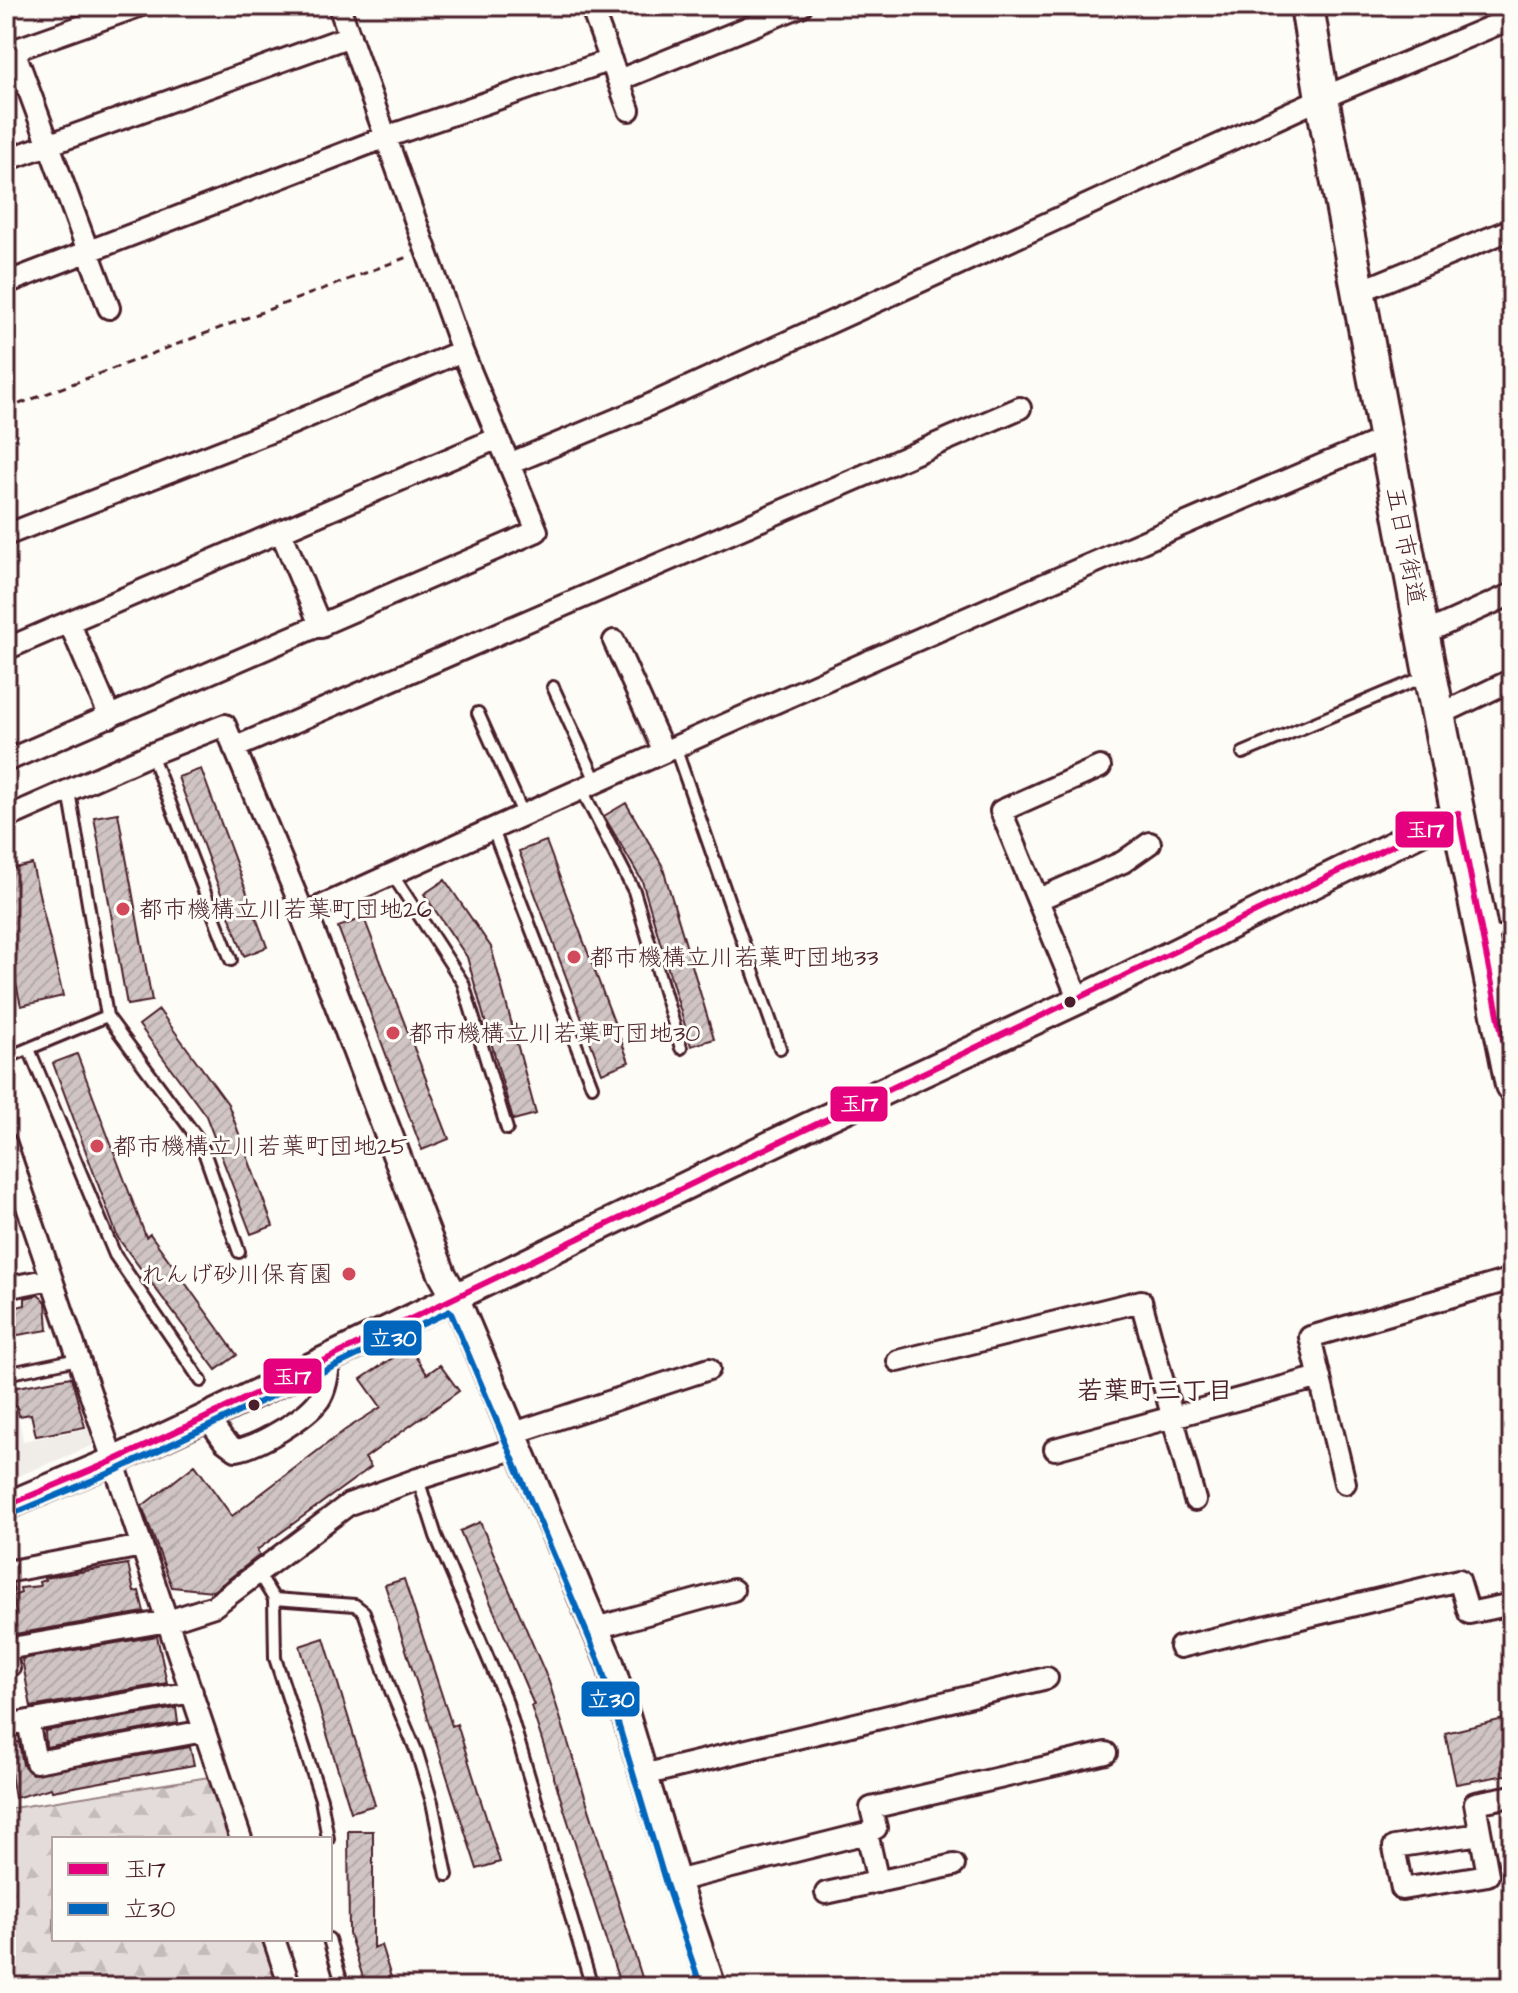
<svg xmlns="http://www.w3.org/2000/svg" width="1518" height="1993" font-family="'Architects Daughter','Klee One',sans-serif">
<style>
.built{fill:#f0ece8}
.forest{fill:url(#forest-firs);stroke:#967e82;stroke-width:2}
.building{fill:url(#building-hatch);stroke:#4a1f2b;stroke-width:2}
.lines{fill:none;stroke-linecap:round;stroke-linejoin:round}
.service-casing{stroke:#4a1f2b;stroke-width:16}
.minor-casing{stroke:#4a1f2b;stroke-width:26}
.tertiary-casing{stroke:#4a1f2b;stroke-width:32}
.primary-casing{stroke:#4a1f2b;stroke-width:38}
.path{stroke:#4a1f2b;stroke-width:3;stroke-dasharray:8 6;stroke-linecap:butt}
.service{stroke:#fdfcf7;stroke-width:10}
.minor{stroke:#fdfcf7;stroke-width:20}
.tertiary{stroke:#fdfcf7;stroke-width:26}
.primary{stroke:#fdfcf7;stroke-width:32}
.bus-1-casing{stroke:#fdfcf7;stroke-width:12}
.bus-2-casing{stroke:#fdfcf7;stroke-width:12}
.bus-1{stroke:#e5007d;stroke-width:6}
.bus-2{stroke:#0065bd;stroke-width:6}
.poi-dot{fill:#d1495b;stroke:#fdfcf7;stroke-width:3}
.bus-dot{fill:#4a1f2b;stroke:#fdfcf7;stroke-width:3}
.labels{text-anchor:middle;stroke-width:6;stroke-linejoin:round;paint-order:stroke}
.street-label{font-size:24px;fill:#4a1f2b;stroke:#fdfcf7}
.poi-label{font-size:24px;fill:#4a1f2b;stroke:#fdfcf7;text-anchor:start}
.neighbourhood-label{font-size:26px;font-weight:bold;fill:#4a1f2b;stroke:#fdfcf7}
.line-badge{stroke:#fdfcf7;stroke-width:3}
.badge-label{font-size:22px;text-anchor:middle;font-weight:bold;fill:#fff}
</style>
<defs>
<pattern id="forest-firs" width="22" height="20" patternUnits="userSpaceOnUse" patternTransform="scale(2)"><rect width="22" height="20" fill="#e3dcda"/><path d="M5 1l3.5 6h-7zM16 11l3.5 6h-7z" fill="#c4bcbb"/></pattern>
<pattern id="building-hatch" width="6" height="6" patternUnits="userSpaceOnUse" patternTransform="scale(2)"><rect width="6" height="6" fill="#d0c5c4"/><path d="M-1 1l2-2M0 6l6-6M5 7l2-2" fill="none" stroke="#b4a9a9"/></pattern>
</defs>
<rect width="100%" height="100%" fill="#fdfcf7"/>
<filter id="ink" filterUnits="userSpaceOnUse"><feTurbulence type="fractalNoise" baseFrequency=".0125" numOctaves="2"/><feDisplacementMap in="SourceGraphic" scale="16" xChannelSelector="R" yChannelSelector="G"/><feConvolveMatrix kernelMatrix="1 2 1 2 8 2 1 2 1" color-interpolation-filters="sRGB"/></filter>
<g filter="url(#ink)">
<path class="built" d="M17 1408 23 1441 92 1428 96 1441 91 1446 6 1481V1410Z"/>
<path class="forest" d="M215 1776 236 1839H54V1939H270L286 1987H6V1809Z"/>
<path class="building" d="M201 769 267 947 244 956 178 777Z
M626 803 662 865 714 1039 691 1046 642 881 604 816Z
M118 813 152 1001 127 1005 94 817Z
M546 841 629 1062 602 1073 519 851Z
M32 864 63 996 21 1006 6 940V870Z
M445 880 491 947 536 1114 513 1120 467 957 424 894Z
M364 918 449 1139 422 1150 338 927Z
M159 1010 228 1104 273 1226 251 1234 206 1116 139 1025Z
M77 1054 146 1237 150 1234 237 1355 216 1370 118 1238 53 1063Z
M38 1295 46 1302 48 1330 6 1337V1310L25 1305V1298Z
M409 1347 427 1374 440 1365 459 1391 365 1458 371 1467 257 1550 260 1555 213 1591 172 1587 142 1506 195 1465 232 1516 345 1430 381 1407 361 1379Z
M71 1377 85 1427 36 1436 31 1414 19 1416 17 1406 10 1407 7 1389Z
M480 1522 549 1682 645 1987H621L531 1706 534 1705 460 1531Z
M128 1564 134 1592 139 1591 144 1612 9 1635 6 1617 16 1615 13 1596 21 1593 20 1588 40 1586 39 1582 45 1580 44 1578Z
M404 1579 452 1726 457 1724 500 1862 477 1869 385 1585Z
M157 1636 167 1683 31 1707 22 1659Z
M324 1638 375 1805 351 1812 300 1646Z
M176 1708 178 1723 46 1747 45 1731Z
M1512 1717V1774L1456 1784 1445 1733Z
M19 1742 23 1765 32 1774 190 1747 194 1765 52 1791 51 1788 15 1798 6 1744Z
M348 1831H373V1948L381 1945 394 1987H366L349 1933Z"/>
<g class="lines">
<defs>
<path id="service" d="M553 687 597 783
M478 713 524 816
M675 747 780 1048
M1243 753 1426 676
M151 754 231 960
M582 790 634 891 681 1048
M69 791 107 1016 201 1143 239 1252
M493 830 592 1086
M392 874 463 983 507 1129
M1487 936 1512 928
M29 1049 115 1255 201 1381
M6 1058 107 1016
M6 1374 78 1359
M418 1479 436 1536 507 1703 592 1987
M258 1573 274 1599 275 1658 321 1799 328 1839
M6 1586 7 1590
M274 1599 355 1605 364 1612 391 1691 417 1753 432 1802 447 1875
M10 1648 14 1669
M329 1939 343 1987"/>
<path id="minor" d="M591 6 629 110
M14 50 109 308
M6 53 139 6
M619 80 801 6
M6 160 350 36
M6 283 386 137 611 60
M1358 292 1512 229
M509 464 634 412 1322 98 1512 18
M281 532 321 627
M6 535 288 425 462 351
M69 622 110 717
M1423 634 1512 594
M614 641 664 752
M6 649 498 438
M1439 715 1512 680
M234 748 1020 408
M6 761 537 531 462 351 339 6
M6 818 151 754 225 725 304 914C663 751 1023 591 1386 438
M1039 899 1123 862 1150 843
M1079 1000 1001 811 1100 767
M6 1144 241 1839
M6 1288 51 1279
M898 1361 1141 1301 1195 1500
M207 1417 224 1441 236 1450C258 1447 306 1418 319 1400 327 1388 328 1371 330 1357
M514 1433 709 1369
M1055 1449 1320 1377
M1345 1483 1310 1337 1512 1279
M6 1572 142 1546
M596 1628 733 1590
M1180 1647 1459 1580 1469 1613 1512 1604
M6 1649 168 1621 214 1606 349 1504 418 1479 520 1447
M28 1721 36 1762 204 1731
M6 1725 192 1692
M643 1775 1047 1678
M867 1833 878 1882
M1480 1834 1394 1847 1402 1889 1488 1875 1475 1803 1512 1796
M676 1881 867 1833 876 1828 871 1808 1106 1753
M826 1893 954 1865
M274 1939 290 1987"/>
<path id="tertiary" d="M304 914 442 1274 455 1297 610 1663 676 1881 712 1987
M6 1506 113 1461 207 1417 807 1127 1079 1000 1458 813"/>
<path id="primary" d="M1307 6 1322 98 1430 674 1512 1085"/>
</defs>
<use href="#service" class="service-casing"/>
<use href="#minor" class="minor-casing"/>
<use href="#tertiary" class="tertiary-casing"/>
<use href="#primary" class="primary-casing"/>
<path class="path" d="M6 409 410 256"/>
<use href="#service" class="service"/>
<use href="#minor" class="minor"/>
<use href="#tertiary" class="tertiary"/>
<use href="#primary" class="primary"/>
<defs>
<path id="bus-1" d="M6 1506 113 1461 207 1417C624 1215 1043 1018 1458 813L1512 1085"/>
<path id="bus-2" d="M10 1515 117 1470 450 1311 601 1666 666 1884 701 1987"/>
</defs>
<use href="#bus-1" class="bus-1-casing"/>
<use href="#bus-2" class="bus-2-casing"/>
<use href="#bus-1" class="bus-1"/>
<use href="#bus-2" class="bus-2"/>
</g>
</g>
<g class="poi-dot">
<circle cx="123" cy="909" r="8"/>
<circle cx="574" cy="957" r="8"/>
<circle cx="393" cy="1033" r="8"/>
<circle cx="97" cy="1146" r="8"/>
<circle cx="349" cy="1274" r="8"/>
</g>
<g class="bus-dot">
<circle cx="1070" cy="1002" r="7"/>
<circle cx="254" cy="1405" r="7"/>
</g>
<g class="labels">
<g class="street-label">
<text transform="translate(1406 546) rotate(79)" y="8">五日市街道</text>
</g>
<g class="poi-label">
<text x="139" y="917">都市機構立川若葉町団地26</text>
<text x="590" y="965">都市機構立川若葉町団地33</text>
<text x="409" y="1041">都市機構立川若葉町団地30</text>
<text x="113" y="1154">都市機構立川若葉町団地25</text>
<text x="333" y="1282" text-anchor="end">れんげ砂川保育園</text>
</g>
<g class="neighbourhood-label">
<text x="1155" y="1399">若葉町三丁目</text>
</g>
</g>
<g class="line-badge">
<rect x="1394" y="810" width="61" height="39" rx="8" fill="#e5007d"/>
<rect x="829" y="1085" width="60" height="38" rx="8" fill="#e5007d"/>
<rect x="362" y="1319" width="61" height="38" rx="8" fill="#0065bd"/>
<rect x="262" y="1357" width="61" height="38" rx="8" fill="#e5007d"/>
<rect x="580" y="1680" width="61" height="38" rx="8" fill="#0065bd"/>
</g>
<g class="badge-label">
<text x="1425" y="837">玉17</text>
<text x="859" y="1111">玉17</text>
<text x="393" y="1346">立30</text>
<text x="292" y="1384">玉17</text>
<text x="611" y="1707">立30</text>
</g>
<rect width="1518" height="1993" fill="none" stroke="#fdfcf7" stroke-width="32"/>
<rect x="16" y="16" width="1486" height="1961" fill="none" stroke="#4a1f2b" stroke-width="3" filter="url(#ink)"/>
<rect x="52" y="1837" width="280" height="104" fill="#fdfcf7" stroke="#b5a4a5" stroke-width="2"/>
<rect x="68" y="1863" width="40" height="12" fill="#e5007d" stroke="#b5a4a5" stroke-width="2"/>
<text x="124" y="1877" font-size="24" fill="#4a1f2b">玉17</text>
<rect x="68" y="1903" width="40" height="12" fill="#0065bd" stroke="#b5a4a5" stroke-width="2"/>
<text x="124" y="1917" font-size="24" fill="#4a1f2b">立30</text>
</svg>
